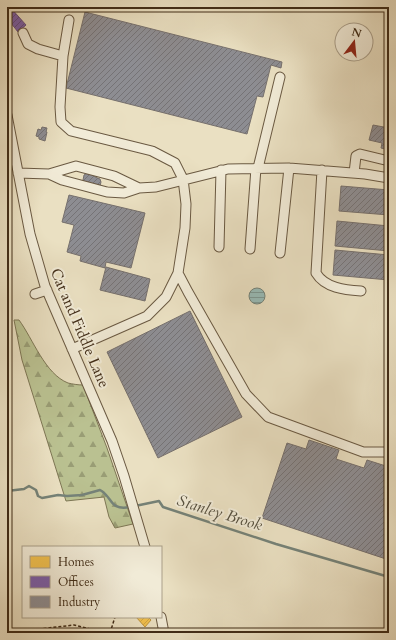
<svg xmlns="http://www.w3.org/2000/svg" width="396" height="640" font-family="Cardo,serif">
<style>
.forest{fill:url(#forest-firs);stroke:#7d7654}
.water{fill:url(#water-rules);stroke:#758278}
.homes{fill:url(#homes-hatch);stroke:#bd943e}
.offices{fill:url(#offices-hatch);stroke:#694f7c}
.industry{fill:url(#industry-hatch);stroke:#76706d}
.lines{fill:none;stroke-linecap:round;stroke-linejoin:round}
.stream{stroke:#758278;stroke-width:2.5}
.minor-casing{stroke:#6a5942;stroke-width:11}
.path{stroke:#402c17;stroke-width:1.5;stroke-dasharray:3 2;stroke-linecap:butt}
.minor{stroke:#f1ebd7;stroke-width:9}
.labels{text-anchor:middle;stroke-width:4;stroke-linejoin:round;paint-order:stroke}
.street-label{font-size:15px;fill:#402c17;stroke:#f1ebd7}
.water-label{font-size:16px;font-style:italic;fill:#56503f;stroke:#f1ebd7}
</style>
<defs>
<pattern id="forest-firs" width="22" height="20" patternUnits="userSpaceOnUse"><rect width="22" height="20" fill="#bac191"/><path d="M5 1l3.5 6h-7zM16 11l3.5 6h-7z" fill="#999d75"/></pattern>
<pattern id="water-rules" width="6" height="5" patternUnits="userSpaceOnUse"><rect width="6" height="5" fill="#98bcb8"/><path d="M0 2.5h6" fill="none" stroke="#7d9995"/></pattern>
<pattern id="homes-hatch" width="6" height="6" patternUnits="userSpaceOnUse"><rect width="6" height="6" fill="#f2c14e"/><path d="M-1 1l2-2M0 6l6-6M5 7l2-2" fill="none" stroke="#d1a643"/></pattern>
<pattern id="offices-hatch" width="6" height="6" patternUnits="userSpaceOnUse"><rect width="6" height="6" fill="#7b5ea7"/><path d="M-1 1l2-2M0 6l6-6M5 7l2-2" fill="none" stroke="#614a7f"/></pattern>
<pattern id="industry-hatch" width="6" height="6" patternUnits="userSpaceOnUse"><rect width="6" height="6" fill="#8d8d92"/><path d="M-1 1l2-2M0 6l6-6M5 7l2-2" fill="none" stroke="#757376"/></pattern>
</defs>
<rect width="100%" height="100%" fill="#eae0c2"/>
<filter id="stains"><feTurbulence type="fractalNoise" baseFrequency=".005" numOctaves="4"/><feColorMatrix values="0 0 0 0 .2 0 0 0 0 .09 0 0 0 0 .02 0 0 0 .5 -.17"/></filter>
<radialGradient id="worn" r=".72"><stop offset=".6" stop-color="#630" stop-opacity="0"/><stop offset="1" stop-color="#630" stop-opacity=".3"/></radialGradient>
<path class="forest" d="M14 320H19C33 339 45 374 68 383 72 384 78 385 83 385L107 448 133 524 115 528 109 517 104 497 66 501 22 360Z"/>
<path class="water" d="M249 296a8 8 0 1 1 16 0a8 8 0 1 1-16 0Z"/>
<path class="homes" d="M136 617H148L151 620 145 627Z"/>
<path class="offices" d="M9 7H10L26 25 18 32 7 18 9 16 7 13V8Z"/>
<path class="industry" d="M85 12 282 62 281 68 271 65 263 97 257 96 247 134 66 88Z
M373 125 389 128V150L381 148 382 143 369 140Z
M42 127 47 128 46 132H47L45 141 39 139V137L36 136 38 129 41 130Z
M87 173 95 175V177L100 179 101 182 100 186 84 182 83 180 84 175Z
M341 186 389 190V215L339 211Z
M69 195 145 213 131 268 106 262 105 268 80 261 81 256 67 252 74 225 62 222Z
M337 221 389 226V251L335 246Z
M335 250 389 255V280L333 275Z
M106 267 150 279 145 301 100 290Z
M190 311 242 417 158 458 107 352Z
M309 440 339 450 336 459 364 468 367 460 389 467V560L262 518 287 443 306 449Z"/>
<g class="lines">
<path class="stream" d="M7 491 24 489 29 486 36 490 38 496 42 498 58 495 67 496 82 495 100 490C113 497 109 511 130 507
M135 506 159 501 163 507 276 544 389 577"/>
<defs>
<path id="minor" d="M23 33 28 44 38 49 63 56 60 107 61 122 71 131 152 151 175 163 183 179 186 204 185 228 178 273 188 292 246 394 268 417 363 452H389
M63 56 69 20
M7 115 30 234 45 286 112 441 124 476 145 547
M258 168 280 77
M322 170 316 273C325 288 345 290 361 291
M18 173 49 174 76 166 114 176 139 188
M354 173 356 156 360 154 389 161
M49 174 62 180 107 192 124 193 139 188 156 187 228 169 289 168 365 174 389 178
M219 247 221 170
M250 249 256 168
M280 253 289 168
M35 294 47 290
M72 349 147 316 166 297 178 273
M161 617 164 633"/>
</defs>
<use href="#minor" class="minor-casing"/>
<path class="path" d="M24 633 39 629 74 625 107 633
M110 633 115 617"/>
<use href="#minor" class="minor"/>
</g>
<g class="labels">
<g class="street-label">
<text transform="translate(80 328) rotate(67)" y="5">Cat and Fiddle Lane</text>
</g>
<g class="water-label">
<text transform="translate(220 512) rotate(17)" y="6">Stanley Brook</text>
</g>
</g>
<rect width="396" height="640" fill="none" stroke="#eae0c2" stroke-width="24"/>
<rect x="8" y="8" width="380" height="624" fill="none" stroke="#402c17" stroke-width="2"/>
<rect x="12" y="12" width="372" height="616" fill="none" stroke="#402c17"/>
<rect x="22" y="546" width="140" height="72" fill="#f1ebd7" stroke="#aa9f8a"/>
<rect x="30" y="556" width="20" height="12" fill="#f2c14e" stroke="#aa9f8a"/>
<text x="58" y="566" font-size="12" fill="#402c17">Homes</text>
<rect x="30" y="576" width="20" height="12" fill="#7b5ea7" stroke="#aa9f8a"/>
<text x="58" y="586" font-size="12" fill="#402c17">Offices</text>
<rect x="30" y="596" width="20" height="12" fill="#8d8d92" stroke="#aa9f8a"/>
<text x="58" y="606" font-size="12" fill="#402c17">Industry</text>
<g transform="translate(354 42) rotate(16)"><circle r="19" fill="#f1ebd7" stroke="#aa9f8a"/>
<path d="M0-3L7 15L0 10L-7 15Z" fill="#8f2418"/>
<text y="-6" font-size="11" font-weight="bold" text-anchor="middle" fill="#402c17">N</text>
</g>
<rect width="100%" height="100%" filter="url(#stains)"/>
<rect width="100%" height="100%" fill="url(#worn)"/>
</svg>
